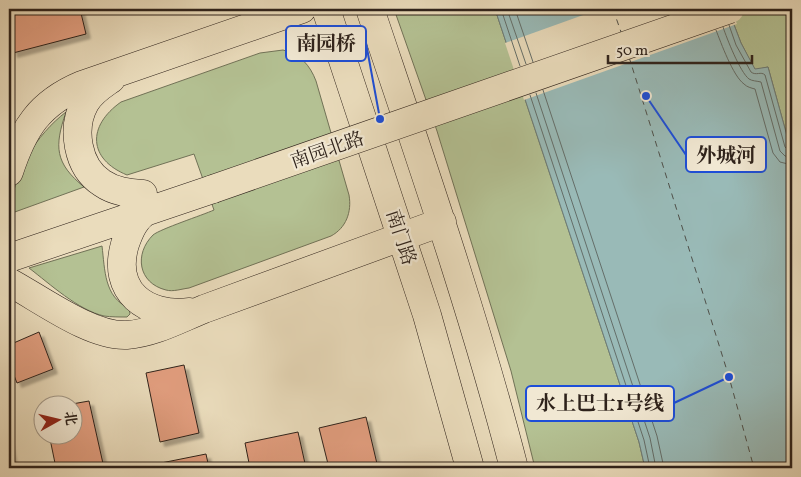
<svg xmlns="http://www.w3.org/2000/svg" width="801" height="477" font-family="Vollkorn,'Noto Serif SC',serif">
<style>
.green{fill:#b4c193;stroke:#717257}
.water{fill:#99bab7;stroke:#6e7d79}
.pier{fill:#eadcbc}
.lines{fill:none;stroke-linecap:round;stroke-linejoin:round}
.shore{stroke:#646e69;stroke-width:1}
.ferry{stroke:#4e504a;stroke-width:1;stroke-dasharray:6 5;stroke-linecap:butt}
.building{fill:#e29e7f;stroke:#2e221b;filter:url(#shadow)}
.major-casing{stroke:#2e221b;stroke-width:29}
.major{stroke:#eadcbc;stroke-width:28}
.major-bridge-casing{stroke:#2e221b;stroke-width:29;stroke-linecap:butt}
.major-bridge{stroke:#eadcbc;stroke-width:28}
.labels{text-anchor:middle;stroke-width:4.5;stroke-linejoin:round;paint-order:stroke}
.street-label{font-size:19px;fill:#2e221b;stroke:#f1e8d3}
.leader{fill:none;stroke:#1d4ed8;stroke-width:2}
.callout-dot{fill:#1d4ed8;stroke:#f1e8d3;stroke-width:2}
.callout{fill:#f1e8d3;stroke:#1d4ed8;stroke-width:2}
.callout-label{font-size:20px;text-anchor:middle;font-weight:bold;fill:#2e221b}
</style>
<defs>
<filter id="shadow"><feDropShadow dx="4.5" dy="4.5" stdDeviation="1" flood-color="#0004"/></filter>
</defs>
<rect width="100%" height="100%" fill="#eadcbc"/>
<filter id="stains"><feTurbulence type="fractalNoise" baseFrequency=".004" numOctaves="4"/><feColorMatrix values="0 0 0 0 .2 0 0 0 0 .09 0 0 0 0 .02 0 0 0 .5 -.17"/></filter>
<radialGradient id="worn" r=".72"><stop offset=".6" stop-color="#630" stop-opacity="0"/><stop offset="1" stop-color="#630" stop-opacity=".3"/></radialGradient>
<path class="green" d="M394 9H495L639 442 645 468H535L511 371 437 131Z
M728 9H792V154L768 67 755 70 741 43Z
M283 50C300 54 310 65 316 81L349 195C352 212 346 228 331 236L189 288C181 289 173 292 166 290 138 283 134 254 153 235 160 229 203 215 214 210L194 154 127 175C88 159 87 126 121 102L260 53Z
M66 112C54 147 55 163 84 187L12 213C10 175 37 134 66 112Z
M102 246C105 270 104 297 129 308L130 314 127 317C119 317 111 317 104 316 78 310 50 284 29 268Z"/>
<path class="water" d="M495 9H728L741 43 755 69 768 67 792 154V468H645L639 442Z"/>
<path class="pier" d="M600 9H731L737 24 524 100 505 43Z"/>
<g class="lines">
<path class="shore" d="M501 9 520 66
M507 9 526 64
M515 9 533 62
M729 25 736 45 751 72C756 76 761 71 765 75L785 147 788 150 792 151
M723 27C727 39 740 72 749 79 752 81 757 81 761 82L780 151 785 156 792 158
M716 30C721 43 733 76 744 84 747 87 751 88 755 89L773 153 780 162 792 165
M543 90 657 436 664 468
M536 93 650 438 656 468
M530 95 644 440 650 468"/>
<path class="ferry" d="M613 9 621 32
M629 57 729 377 754 468"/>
</g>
<path class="building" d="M9 9H80L86 34 13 53 9 36Z
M39 332 53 369 17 383 9 363V345Z
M184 365 199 433 160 442 146 373Z
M89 401 104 468H56L49 434H72V404Z
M366 417 378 468H329L319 428Z
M298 432 306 468H250L245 443Z
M9 441 14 468H9Z
M206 454 209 468H162L161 463Z"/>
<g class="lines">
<defs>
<path id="major" d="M326 9 427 315 470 468
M370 9C421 161 474 313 514 468
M111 79C101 86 91 92 85 103 71 128 77 167 102 183 115 192 129 193 143 194
M9 172C23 129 39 103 82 85L302 9
M148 210C135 218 130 230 125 244 111 292 146 317 190 312
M9 258 213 189
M9 282C41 299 91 337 127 335 154 333 179 319 204 309L442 222"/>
</defs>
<use href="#major" class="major-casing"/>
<use href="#major" class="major"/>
<defs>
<path id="major-bridge" d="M213 189 730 9"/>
</defs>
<use href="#major-bridge" class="major-bridge-casing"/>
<use href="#major-bridge" class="major-bridge"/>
</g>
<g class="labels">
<g class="street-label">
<text transform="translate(327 149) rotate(-19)" y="7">南园北路</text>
<text transform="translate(402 237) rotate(72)" y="7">南门路</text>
</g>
</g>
<path class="leader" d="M380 119L366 43M646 96L686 155M729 377L674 403"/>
<g class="callout-dot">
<circle cx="380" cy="119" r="5"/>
<circle cx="646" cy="96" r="5"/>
<circle cx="729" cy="377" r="5"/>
</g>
<g class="callout">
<rect x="286" y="26" width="80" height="35" rx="5"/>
<rect x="686" y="137" width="80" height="35" rx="5"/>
<rect x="526" y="386" width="148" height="35" rx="5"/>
</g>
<g class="callout-label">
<text x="326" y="50">南园桥</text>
<text x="726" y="162">外城河</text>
<text x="600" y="410">水上巴士1号线</text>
</g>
<rect width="801" height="477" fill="none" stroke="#eadcbc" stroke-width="30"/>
<rect x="10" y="10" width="781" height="457" fill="none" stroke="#2e221b" stroke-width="2.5"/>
<rect x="15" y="15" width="771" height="447" fill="none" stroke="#2e221b"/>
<g transform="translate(58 420) rotate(82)"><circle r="24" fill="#f1e8d3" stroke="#a39989"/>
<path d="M0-4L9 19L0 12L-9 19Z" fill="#8f2418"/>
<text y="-8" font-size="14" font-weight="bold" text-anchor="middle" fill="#2e221b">北</text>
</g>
<path d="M608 55v8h144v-8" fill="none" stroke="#2e221b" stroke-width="2.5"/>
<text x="616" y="55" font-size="15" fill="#2e221b" stroke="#f1e8d3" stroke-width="4" paint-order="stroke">50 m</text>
<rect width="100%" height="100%" filter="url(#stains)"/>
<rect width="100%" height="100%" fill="url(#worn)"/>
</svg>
